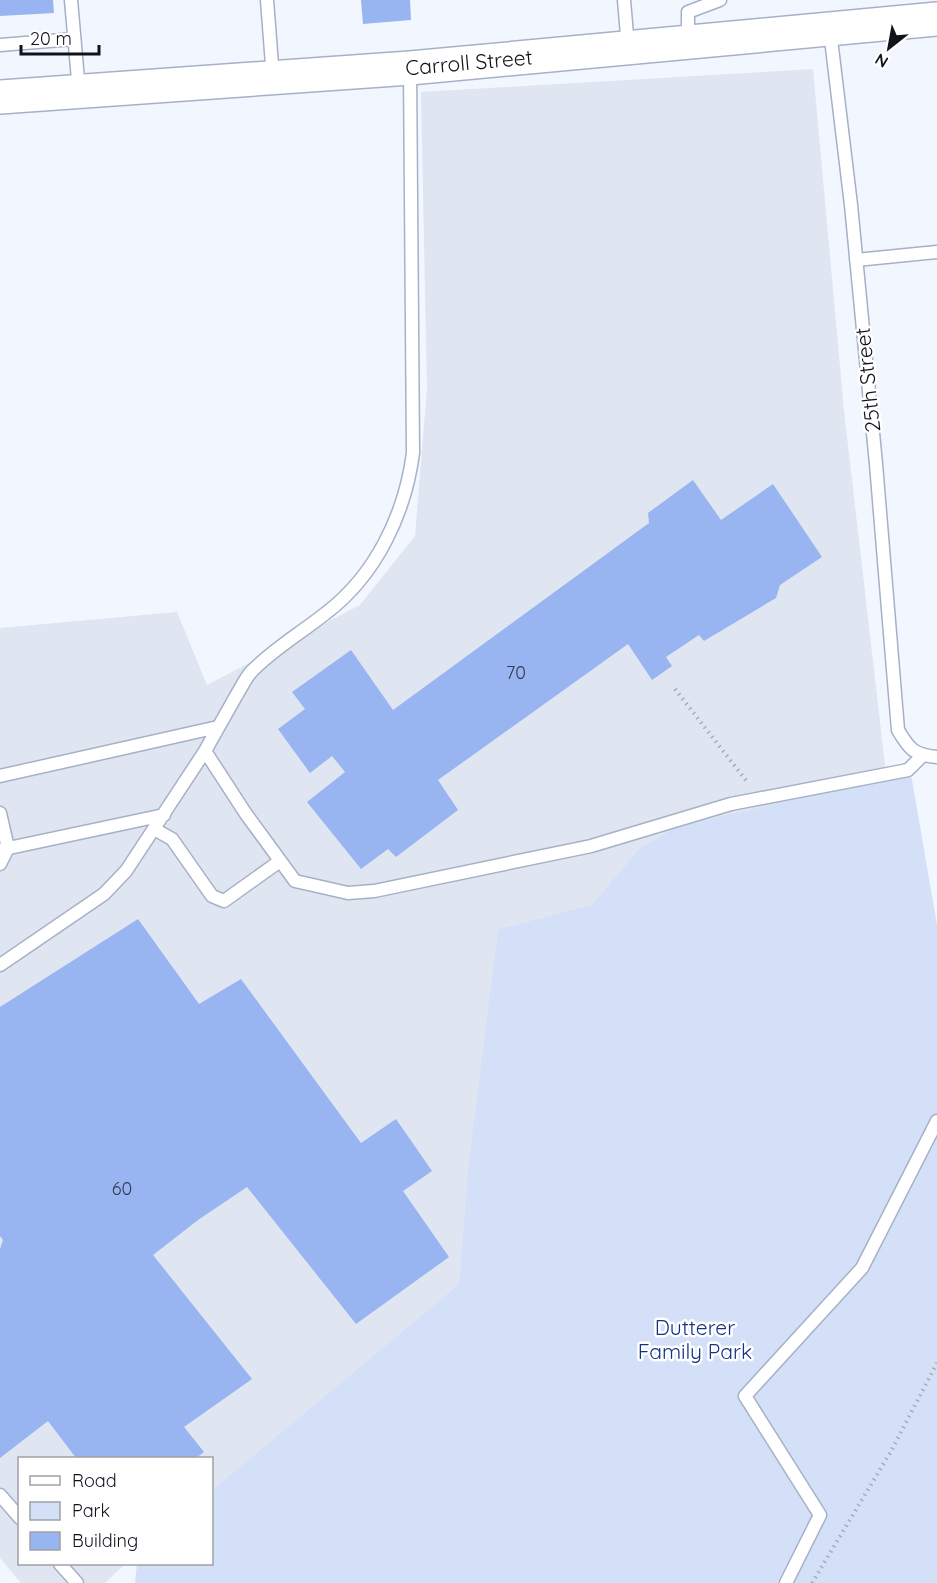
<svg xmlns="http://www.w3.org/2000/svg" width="937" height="1583" font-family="Quicksand,sans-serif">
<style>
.built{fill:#dfe5f1}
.green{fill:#d4e0f7}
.building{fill:#98b5f1}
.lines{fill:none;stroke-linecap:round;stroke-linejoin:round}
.lane-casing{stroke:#a6b1c7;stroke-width:15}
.secondary-casing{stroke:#a6b1c7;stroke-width:36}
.path{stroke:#a8acb5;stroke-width:4;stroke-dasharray:1.5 4.5;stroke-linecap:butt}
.lane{stroke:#fff;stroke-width:12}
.secondary{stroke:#fff;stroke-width:33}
.labels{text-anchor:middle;stroke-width:5;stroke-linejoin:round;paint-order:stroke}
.number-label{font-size:18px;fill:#313c50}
.street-label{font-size:21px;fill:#0f131b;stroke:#fff}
.park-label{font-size:21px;fill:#143387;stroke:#fff}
</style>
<rect width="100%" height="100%" fill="#f1f6ff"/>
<path class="built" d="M813 69 844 411 886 774 812 797 677 826 640 848 593 905 498 929 466 1205 459 1284 212 1490V1458H20V1564H125L105 1583H21L0 1558V628L177 612 207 685 360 605 415 536 427 389 421 92Z"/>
<path class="green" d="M911 774 937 925V1583H135L137 1564H212V1490L459 1284 469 1163 498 929 592 905 640 848 677 826Z"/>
<path class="building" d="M0 0H53L54 13 0 16Z
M361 0H410L411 20 363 24Z
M693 480 721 520 773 484 822 557 780 585 776 598 704 641 699 635 666 657 672 666 652 680 628 644 438 780 458 810 396 857 388 849 361 869 307 802 345 772 332 756 310 773 278 729 305 709 292 692 351 650 393 710 649 523 648 513Z
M138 919 199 1004 241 979 361 1143 396 1119 432 1171 403 1191 449 1257 356 1324 247 1187 198 1220 153 1255 252 1379 184 1427 204 1452 196 1458H76L48 1421 0 1458V1249L3 1240 0 1236V1007Z"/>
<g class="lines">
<defs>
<path id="lane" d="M71 0 79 91
M267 0 273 78
M624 0 628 47
M830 31 851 205 876 464 898 730C909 749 914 755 937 757
M688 42V12L720 0
M0 45 74 39
M410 69 413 453C405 514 376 575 326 613 301 633 273 649 251 672 245 679 241 688 236 696 226 714 215 733 205 751L246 814 295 881 348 893 374 891 591 846 731 804 908 770 922 756
M856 260 937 252
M0 776 218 727
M0 813 8 848 0 864
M154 829 172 839 212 896 224 901 280 861
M0 850 164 815
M0 965 104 894 126 871 205 751
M0 1495 20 1518
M60 1564 77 1583
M786 1583 820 1515 745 1396 862 1268 937 1121"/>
<path id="secondary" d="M0 97 410 68 937 19"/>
</defs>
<use href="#lane" class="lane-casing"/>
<use href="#secondary" class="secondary-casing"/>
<path class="path" d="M675 689 748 783
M812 1583 890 1453 937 1363"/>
<use href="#lane" class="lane"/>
<use href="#secondary" class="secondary"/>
</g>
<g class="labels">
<g class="number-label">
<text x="516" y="679">70</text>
<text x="122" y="1195">60</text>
</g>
<g class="street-label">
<text transform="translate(469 63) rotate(-5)" y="7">Carroll Street</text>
<text transform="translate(868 380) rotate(-96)" y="7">25th Street</text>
</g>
<g class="park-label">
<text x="695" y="1335">Dutterer<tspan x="695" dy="24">Family Park</tspan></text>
</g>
</g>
<rect x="18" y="1457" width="195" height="108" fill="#ffffff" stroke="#9fa1a4" stroke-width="1.5"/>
<rect x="30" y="1476" width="30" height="9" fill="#ffffff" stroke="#9fa1a4" stroke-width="1.5"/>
<text x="72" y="1487" font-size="18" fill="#0f131b">Road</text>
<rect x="30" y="1502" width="30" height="18" fill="#d4e0f7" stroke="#9fa1a4" stroke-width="1.5"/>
<text x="72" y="1517" font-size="18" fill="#0f131b">Park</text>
<rect x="30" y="1532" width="30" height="18" fill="#98b5f1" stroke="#9fa1a4" stroke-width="1.5"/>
<text x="72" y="1547" font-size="18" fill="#0f131b">Building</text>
<g transform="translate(889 48) rotate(211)" stroke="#ffffff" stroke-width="4.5" paint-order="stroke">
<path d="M0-4.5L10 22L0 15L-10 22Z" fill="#0f131b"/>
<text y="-9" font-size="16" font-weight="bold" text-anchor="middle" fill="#0f131b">N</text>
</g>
<path d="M21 45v9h78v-9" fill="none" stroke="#0f131b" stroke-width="3"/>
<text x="30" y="45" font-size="18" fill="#0f131b" stroke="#ffffff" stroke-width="4.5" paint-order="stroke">20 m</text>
</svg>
